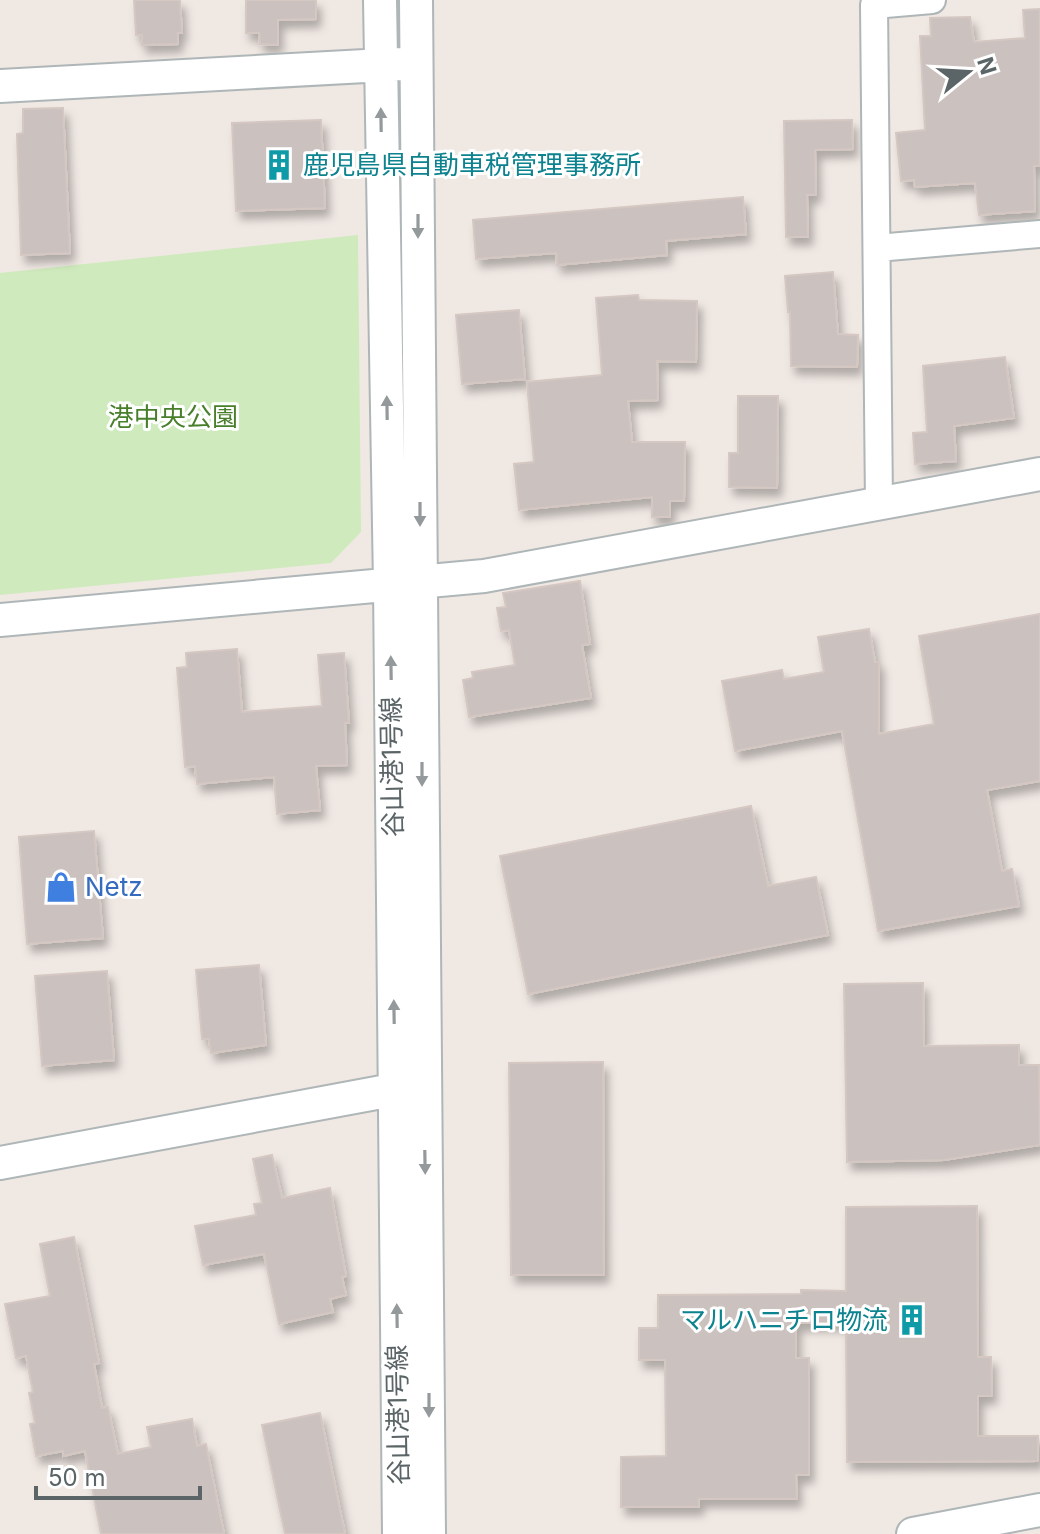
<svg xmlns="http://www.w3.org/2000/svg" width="1040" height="1534" font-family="Inter,'Noto Sans JP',sans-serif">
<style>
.park{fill:#cfeabd}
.building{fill:#cbc2c0;stroke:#d5c7c1;stroke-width:2;filter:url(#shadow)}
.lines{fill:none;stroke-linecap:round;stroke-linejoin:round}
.minor-casing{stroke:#afb6b8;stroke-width:30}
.tertiary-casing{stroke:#afb6b8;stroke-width:36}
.minor{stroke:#fff;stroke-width:26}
.tertiary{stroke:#fff;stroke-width:32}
.oneway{fill:#949a9c}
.labels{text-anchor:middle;stroke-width:6;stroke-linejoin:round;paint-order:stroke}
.culture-label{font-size:26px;fill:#0d838f;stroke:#fff;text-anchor:start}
.park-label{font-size:26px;fill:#487f2a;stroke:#fff}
.street-label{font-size:26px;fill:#5b6466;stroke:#fff}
.shop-label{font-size:26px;fill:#366cbe;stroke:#fff;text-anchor:start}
</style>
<defs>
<filter id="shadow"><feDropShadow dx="4.5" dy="8" stdDeviation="4" flood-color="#0004"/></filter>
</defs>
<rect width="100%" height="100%" fill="#f0e8e3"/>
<path class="park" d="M358 235 361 532 331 563 0 595V273Z"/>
<path class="building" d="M134 0H180L182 33H178V44L142 45V35H136Z
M246 0H316V19L278 20V45L260 44 259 33H246Z
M1040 9V166H1034L1035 211 979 215 975 183 915 187 914 180 901 181 896 133 925 130 920 36H931L930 18 970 17 974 42 1025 38 1023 10Z
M63 108 70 253 21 255 17 134 23 133V109Z
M321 120 325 208 236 211 232 123Z
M852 120 853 149 815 150 816 195H807L808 237H786L784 121Z
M743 197 746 234 666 241 667 255 557 265 556 253 476 259 473 220Z
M833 272 838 334 858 335 857 367 791 366 790 312H788L785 276Z
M638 295 639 300 697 301 696 362 657 361 658 400 628 401 632 442H685L684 501H670V517H652V497L519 510 514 464 534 462 527 382 602 375 596 298Z
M519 310 525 379 462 384 456 315Z
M1005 357 1014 418 954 426 956 461 915 464 913 433 927 432 923 366Z
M738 396H778L777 488 729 487V453H738Z
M580 581 590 644 582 645 591 698 469 717 463 680 473 678 472 672 515 665 509 630 501 631 497 608 506 607 503 593Z
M1040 614V781L987 790 1002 871 1012 869 1019 906 878 931 842 731 735 751 722 681 782 670 784 679 824 672 818 637 869 629 875 662H879V734L934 724 919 636Z
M237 649 242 712 322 706 318 655 344 653 349 723H345L347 765 316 766 320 810 277 814 274 777 197 784 195 766 185 767 177 668 187 667 186 653Z
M751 806 768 886 816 877 828 935 528 994 500 856Z
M94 831 103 938 27 944 19 837Z
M259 965 266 1045 211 1053 209 1039H202L196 970Z
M107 971 114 1060 42 1066 35 976Z
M923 983 924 1046 1019 1045V1065H1039L1040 1145 944 1160 847 1162 844 984Z
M603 1062 604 1275H511L509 1063Z
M272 1155 282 1198 330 1188 346 1276 342 1277 346 1295 330 1299 333 1312 279 1324 264 1254 203 1265 195 1226 256 1215 254 1204 262 1203 253 1159Z
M977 1206 978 1357H991L992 1396H978V1436H1038V1461L847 1462 846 1323H796V1358H809V1475H796L797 1499H699V1507H621V1457L666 1456 665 1360H639V1328H658V1295L801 1294V1290L846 1291V1207Z
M74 1237 99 1363 94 1364 102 1408 108 1407 118 1454 151 1447 147 1427 192 1419 197 1446 206 1444 224 1534H101L85 1451 63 1456V1451L36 1456 30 1424 35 1423 29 1393 33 1392 26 1356 16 1358 5 1304 50 1296 40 1244Z
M320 1413 345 1534H285L262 1425Z"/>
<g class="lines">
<defs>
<path id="minor" d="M877 248 1040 234
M879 504 874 5 932 0"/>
<path id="tertiary" d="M380 0 390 584 399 1534
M416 0 429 1534
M0 86 402 64
M0 620 484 576 1040 474
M0 1163 414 1086
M913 1534 1040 1510"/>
</defs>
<use href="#minor" class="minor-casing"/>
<use href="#tertiary" class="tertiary-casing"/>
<use href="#minor" class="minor"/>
<use href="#tertiary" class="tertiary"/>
</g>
<defs><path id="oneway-solid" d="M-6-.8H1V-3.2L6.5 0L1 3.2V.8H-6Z" transform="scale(2)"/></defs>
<g class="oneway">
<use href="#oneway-solid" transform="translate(381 120) rotate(-91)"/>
<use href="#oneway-solid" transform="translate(418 226) rotate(90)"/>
<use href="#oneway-solid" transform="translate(387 408) rotate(-91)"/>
<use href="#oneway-solid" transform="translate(420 514) rotate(90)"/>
<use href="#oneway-solid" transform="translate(391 668) rotate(-91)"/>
<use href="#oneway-solid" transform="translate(422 774) rotate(90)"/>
<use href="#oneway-solid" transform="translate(394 1012) rotate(-91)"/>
<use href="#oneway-solid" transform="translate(425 1162) rotate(89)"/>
<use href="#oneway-solid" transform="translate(397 1316) rotate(-91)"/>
<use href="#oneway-solid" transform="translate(429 1405) rotate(90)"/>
</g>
<defs>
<symbol id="building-bare" viewBox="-9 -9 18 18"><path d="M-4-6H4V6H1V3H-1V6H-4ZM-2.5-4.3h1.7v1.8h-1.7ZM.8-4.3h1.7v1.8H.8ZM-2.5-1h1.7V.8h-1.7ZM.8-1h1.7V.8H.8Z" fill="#0f9aa8" stroke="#fff" stroke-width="2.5" paint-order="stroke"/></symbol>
<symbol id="shop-bare" viewBox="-9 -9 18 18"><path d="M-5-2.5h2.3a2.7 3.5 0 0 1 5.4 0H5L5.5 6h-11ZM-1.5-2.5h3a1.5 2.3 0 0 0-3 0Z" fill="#3f7fe0" stroke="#fff" stroke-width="2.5" paint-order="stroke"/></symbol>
</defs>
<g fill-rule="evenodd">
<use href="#building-bare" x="257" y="143" width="44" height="44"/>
<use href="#shop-bare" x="39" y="865" width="44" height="44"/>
<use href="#building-bare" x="890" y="1298" width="44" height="44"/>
</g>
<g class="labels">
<g class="culture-label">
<text x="303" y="174">鹿児島県自動車税管理事務所</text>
<text x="888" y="1329" text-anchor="end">マルハニチロ物流</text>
</g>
<g class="park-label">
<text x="173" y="426">港中央公園</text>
</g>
<g class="street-label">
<text transform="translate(392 767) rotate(-91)" y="9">谷山港1号線</text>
<text transform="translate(398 1415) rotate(-91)" y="9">谷山港1号線</text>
</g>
<g class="shop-label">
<text x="85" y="896">Netz</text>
</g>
</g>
<g transform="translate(968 72) rotate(72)" stroke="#ffffff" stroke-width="6" paint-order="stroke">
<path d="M0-6L14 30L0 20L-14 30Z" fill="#5b6466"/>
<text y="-12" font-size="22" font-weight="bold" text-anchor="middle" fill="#5b6466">N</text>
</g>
<path d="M36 1486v12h164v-12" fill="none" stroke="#5b6466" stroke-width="4"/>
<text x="48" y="1486" font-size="24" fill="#5b6466" stroke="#ffffff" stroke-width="6" paint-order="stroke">50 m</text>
</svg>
